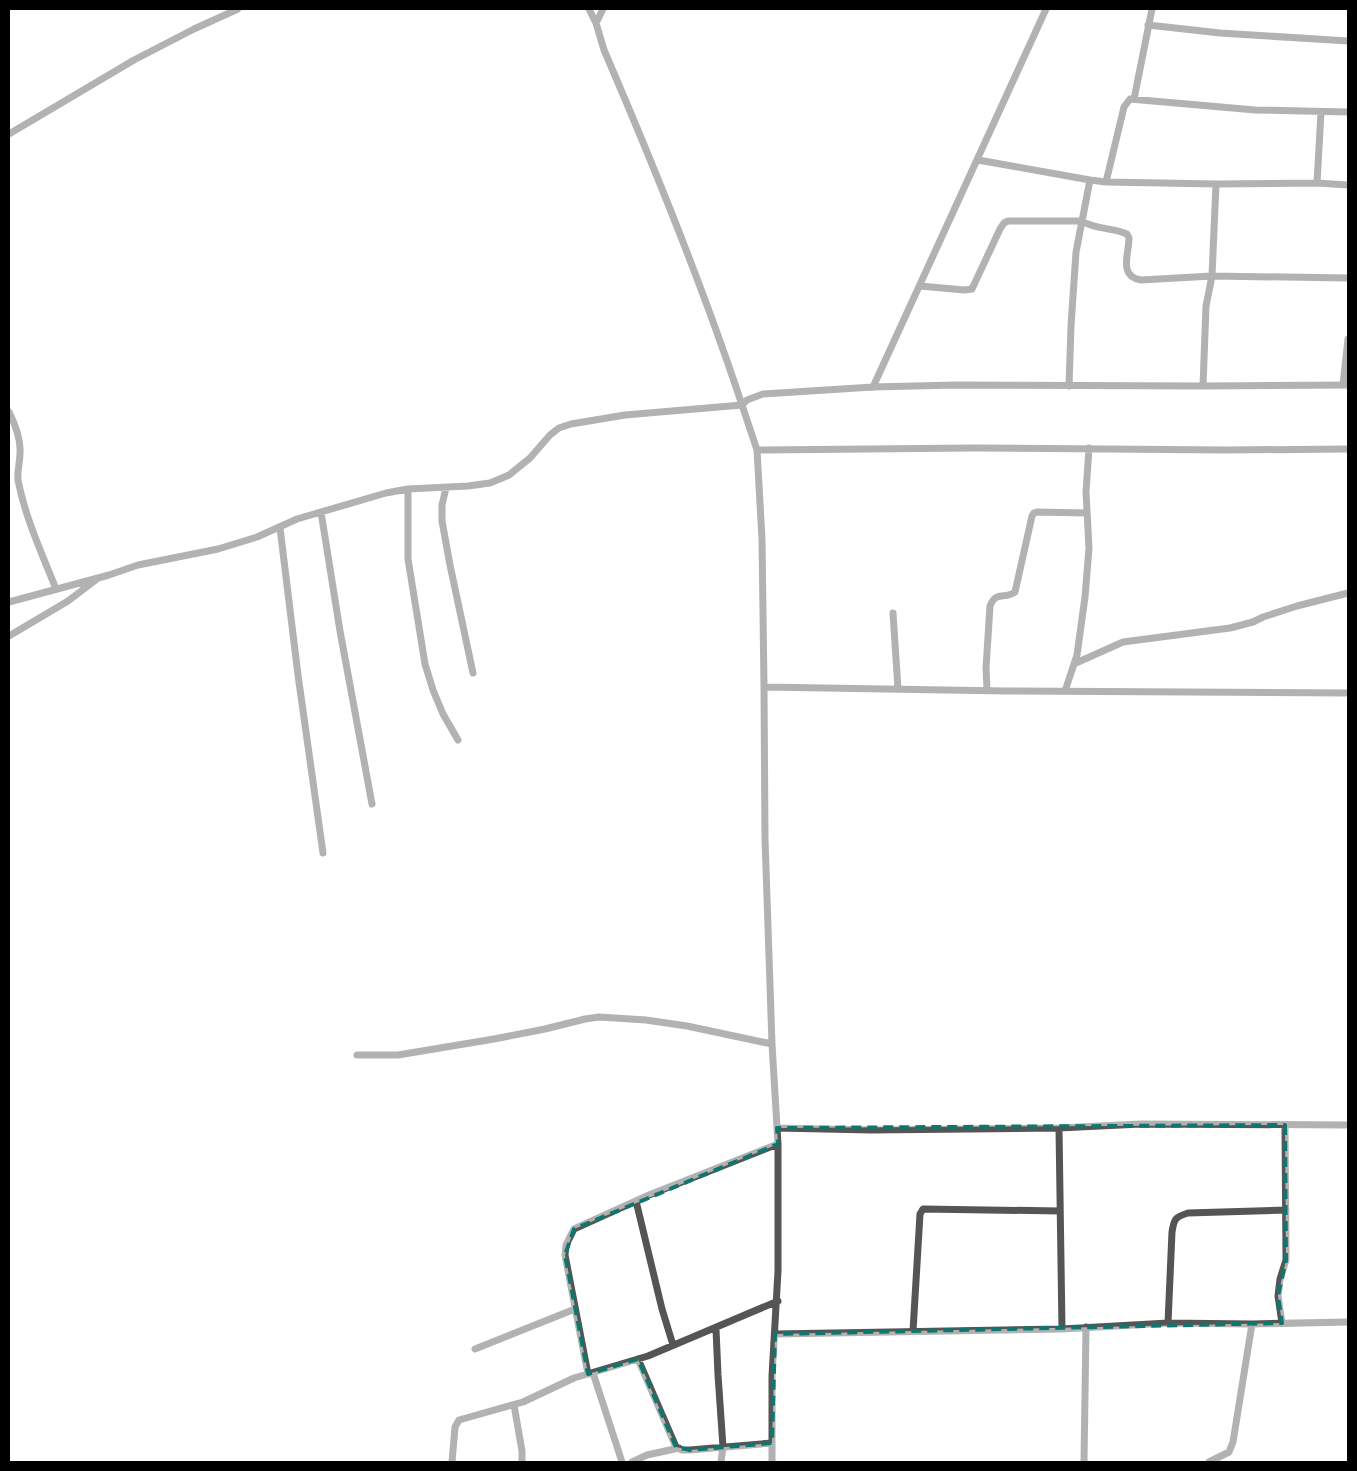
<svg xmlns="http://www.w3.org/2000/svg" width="1357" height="1471" font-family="'Varela Round',sans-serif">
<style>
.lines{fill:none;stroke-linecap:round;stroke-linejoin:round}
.minor{stroke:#555;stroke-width:7}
.marked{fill:none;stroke:#0f766e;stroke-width:4;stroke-dasharray:10 6;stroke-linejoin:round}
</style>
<rect width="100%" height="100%" fill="#fff"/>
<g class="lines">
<path class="minor" d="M589 9 596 23 604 50C654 166 702 284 742 405L747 400 763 394 873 387 956 385 1203 386 1348 385
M596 23 603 9
M1148 25 1220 33 1348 41
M1134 99 1152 9
M9 134 134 60 194 29 238 9
M978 160 1090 180 1106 182 1216 184 1317 183 1348 185
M1106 182 1124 107 1130 99 1255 110 1348 112
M1317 183 1321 112
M920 286 964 290 972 289 1000 229 1004 223 1008 221H1081C1097 230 1111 227 1127 234L1129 238C1129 254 1118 276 1141 280L1212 276 1348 278
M1343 385 1348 339
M1069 386 1071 326 1076 252 1090 180
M1203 386 1206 306 1212 276 1216 184
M873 387 1046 9
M9 412C15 424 21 439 20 453 20 462 17 471 18 480 25 517 42 554 56 589
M757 450 762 539 764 687 765 839 772 1044 778 1144V1271L772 1376V1462
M446 488 442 505V521L450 565 473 673
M408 489V559L425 664 433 690 443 714 458 740
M321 512 340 631 372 804
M280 528 298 675 323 853
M9 602 109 575 138 565 218 549 257 537 297 519 386 493 408 489 468 486 490 483 509 475 530 458 550 435 559 428 571 424 625 415 742 405 757 450 973 448 1226 450 1348 449
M893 613 898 689
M9 636 68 601 97 579
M1076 663 1123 642 1230 628 1253 622 1263 617 1297 606 1348 593
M764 687 1006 691 1348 693
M987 690 986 668 990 606C996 590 1005 600 1015 592L1032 516 1034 513 1037 512 1086 513
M1065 691 1077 655 1085 597 1089 548 1086 492 1089 448
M357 1055H398L494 1039 545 1029 585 1019 599 1017 646 1020 687 1026 772 1044
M777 1128 871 1130 1059 1128 1141 1124 1348 1125
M1059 1128 1062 1329
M636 1201 662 1309 673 1345
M1168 1323 1172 1232C1174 1219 1175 1217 1188 1213L1286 1210
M1282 1323 1278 1296 1280 1279 1286 1260 1285 1125
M716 1329 718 1375 723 1447 721 1462
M913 1331 920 1214 923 1209 1060 1211
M775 1334 1062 1329 1168 1323 1252 1324 1348 1322
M475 1349 575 1309
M638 1359 676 1447 682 1450H690L772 1443
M593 1373 622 1462
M588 1374 565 1255 566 1245 574 1229 649 1195 778 1144
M514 1405 522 1451V1462
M452 1462 455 1427 459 1420 523 1402 574 1378 648 1356 778 1301
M632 1462 647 1455 679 1448
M1084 1462 1086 1327
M1209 1462 1229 1452 1233 1442 1252 1324"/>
</g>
<path d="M0 0H1357V1471H0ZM1285 1125 1286 1260 1278 1296 1282 1323 775 1334 772 1443 690 1450 676 1447 638 1359 588 1374 565 1255 574 1229 778 1144 777 1128Z" fill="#fff" fill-opacity=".55" fill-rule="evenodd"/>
<path class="marked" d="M1285 1125 1286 1260 1278 1296 1282 1323 775 1334 772 1443 690 1450 676 1447 638 1359 588 1374 565 1255 574 1229 778 1144 777 1128Z"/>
<rect width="1357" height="1471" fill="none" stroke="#000000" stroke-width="20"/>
</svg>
